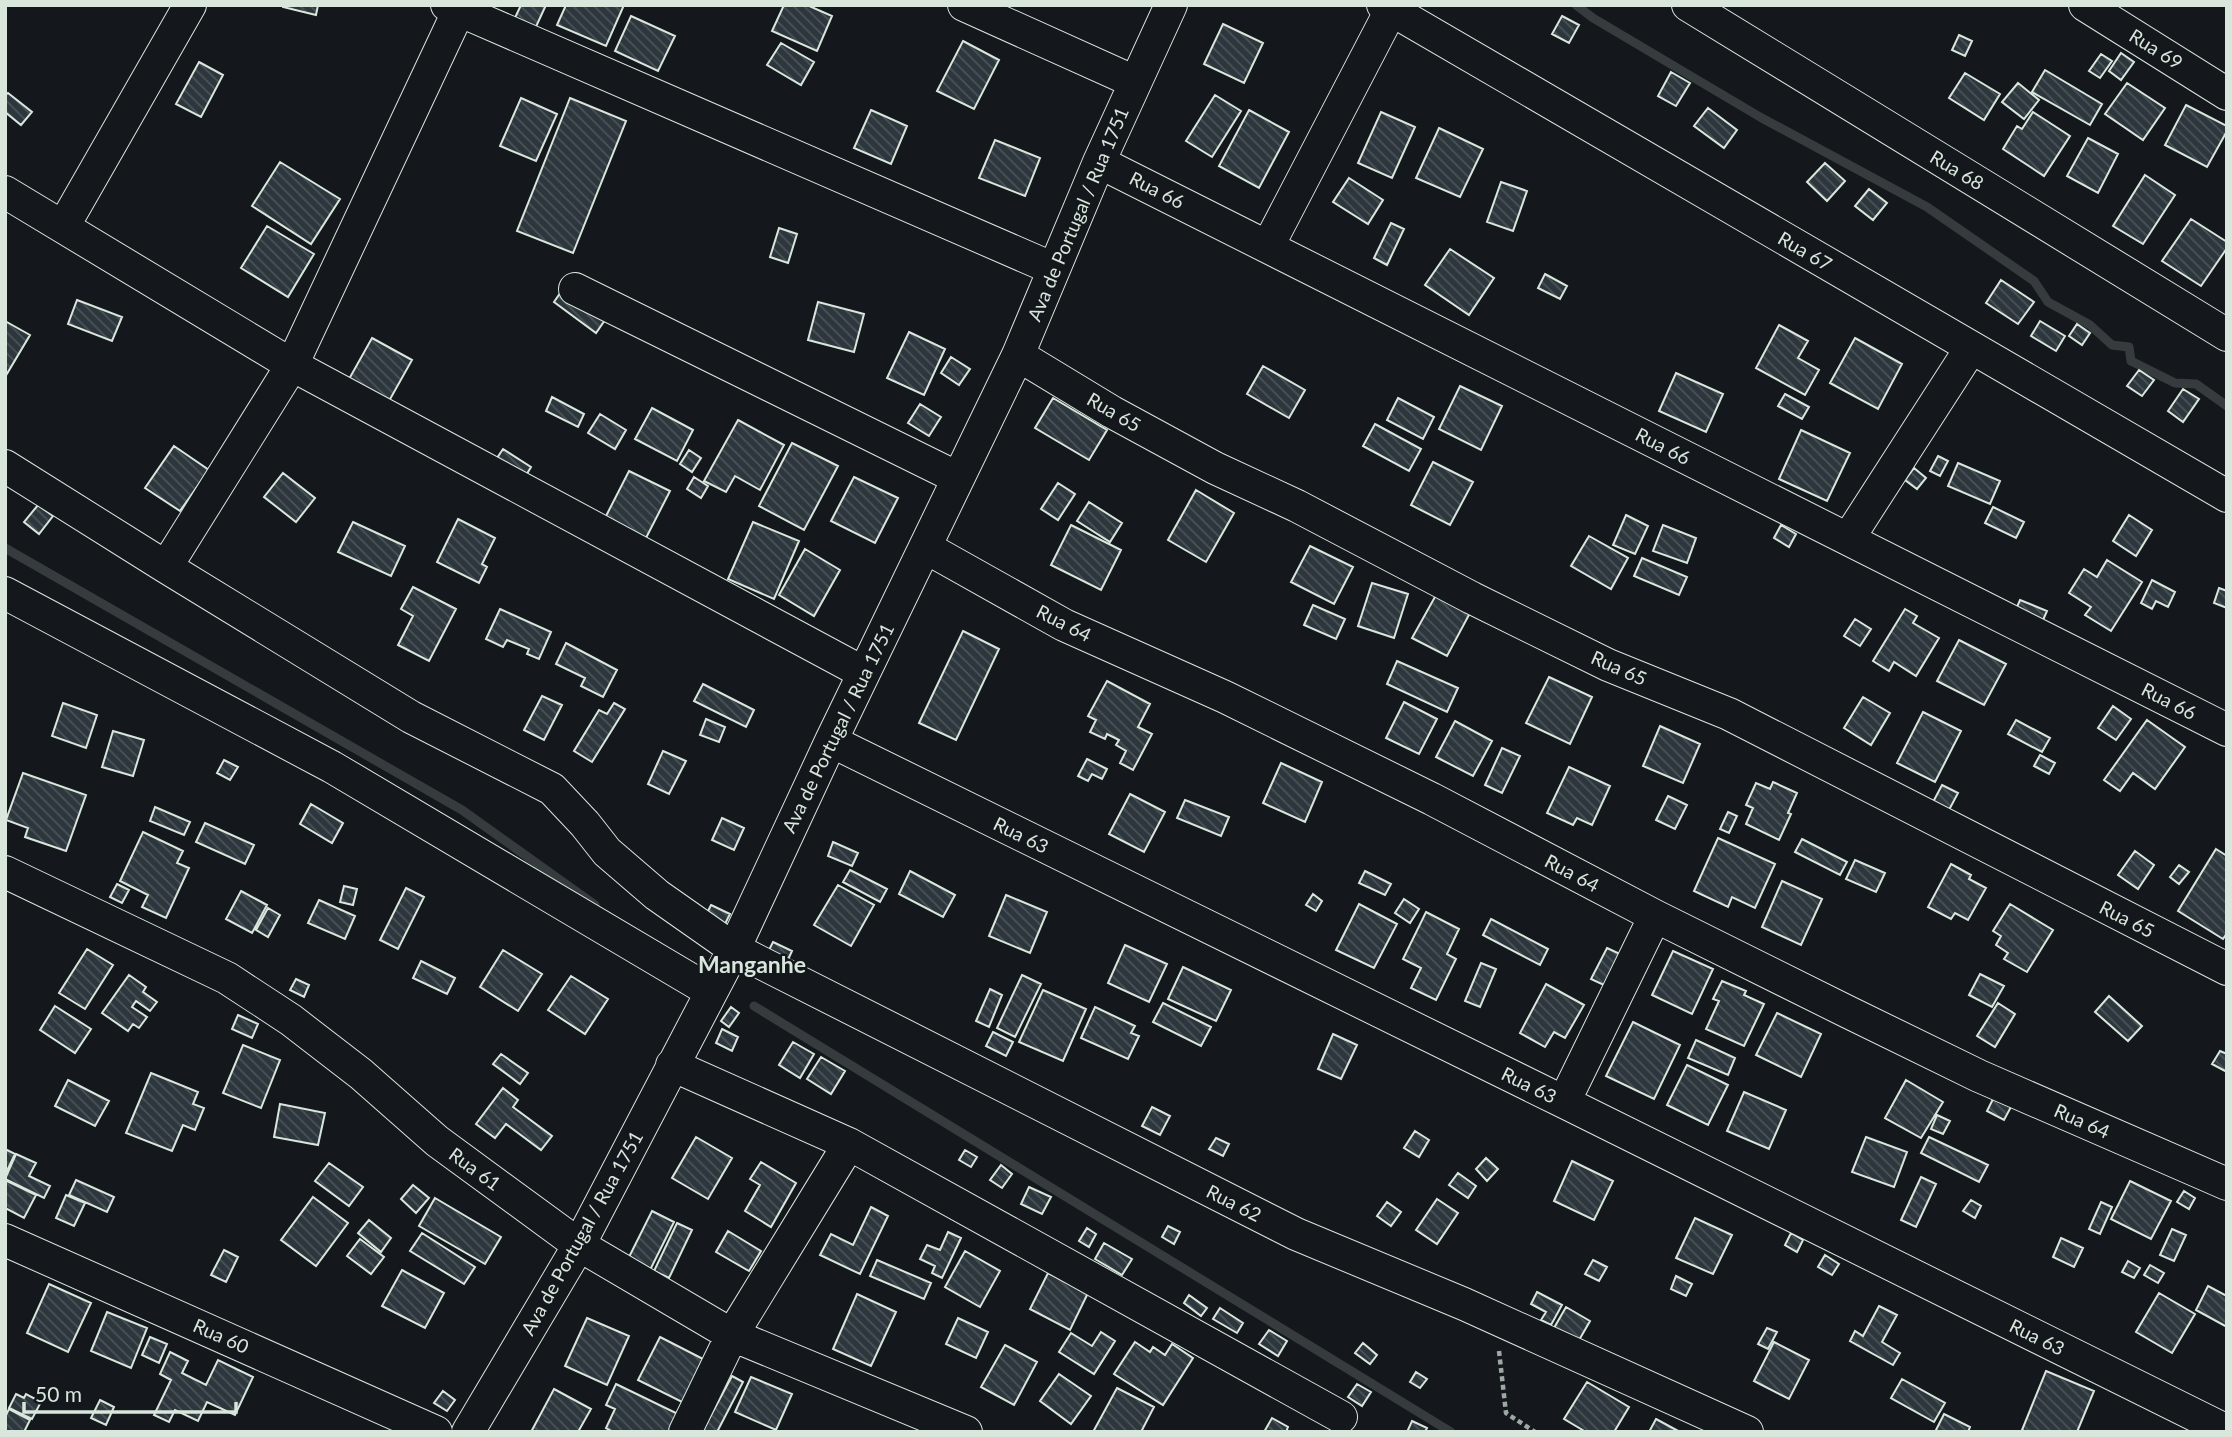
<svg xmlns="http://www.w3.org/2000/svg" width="2232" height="1437" font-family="Lato,sans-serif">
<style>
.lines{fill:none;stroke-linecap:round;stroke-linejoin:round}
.stream{stroke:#363b3e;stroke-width:9}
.building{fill:url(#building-back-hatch);stroke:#d8e6dc;stroke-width:2}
.minor-casing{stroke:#d8e6dc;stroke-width:34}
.path{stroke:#9da8a2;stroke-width:4.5;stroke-dasharray:5 3.5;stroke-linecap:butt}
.minor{stroke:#14181c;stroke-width:32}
.labels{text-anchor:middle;stroke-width:5;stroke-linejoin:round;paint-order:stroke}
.street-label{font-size:19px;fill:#d8e6dc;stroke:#14181c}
.quarter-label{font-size:23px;font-weight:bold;fill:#d8e6dc;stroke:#14181c}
</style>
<defs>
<pattern id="building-back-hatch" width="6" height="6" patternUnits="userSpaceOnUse" patternTransform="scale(1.75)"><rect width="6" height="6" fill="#2c363c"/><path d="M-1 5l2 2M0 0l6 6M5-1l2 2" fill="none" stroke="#4a5358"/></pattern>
</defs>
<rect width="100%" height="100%" fill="#14181c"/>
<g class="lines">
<path class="stream" d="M1576 5 1593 18 1760 117 1927 207 2034 281 2048 302 2090 325 2112 345 2129 347 2131 361 2175 383 2196 384 2227 406
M5 548 462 810 595 905
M754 1006 1451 1432"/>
</g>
<path class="building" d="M283 5H318L316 15 283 7Z
M521 5H546L534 31 513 22Z
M566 5H624L606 46 557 25Z
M784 5H807L832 16 817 51 772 31Z
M631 16 675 36 658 71 615 51Z
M1562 16 1579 25 1569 43 1552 34Z
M1223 24 1263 43 1244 83 1204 64Z
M1959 35 1972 41 1965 56 1952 50Z
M963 41 999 60 974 109 937 91Z
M781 43 814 62 801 85 767 65Z
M2121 53 2134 62 2121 80 2109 71Z
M2101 54 2112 61 2100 78 2089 71Z
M199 62 223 75 201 117 176 104Z
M2045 70 2102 104 2090 125 2032 92Z
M1671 72 1690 83 1676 106 1658 96Z
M1965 73 2000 94 1984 120 1949 98Z
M2018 83 2039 100 2024 119 2002 102Z
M2127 83 2165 108 2143 140 2105 114Z
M8 93 32 112 21 125 5 112V95Z
M1215 95 1241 111 1212 157 1186 141Z
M521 98 557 114 536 161 500 146Z
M570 98 626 121 573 253 517 231Z
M2186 105 2227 126V131L2207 167 2165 145Z
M1708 108 1737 130 1724 148 1694 126Z
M871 110 907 126 891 164 854 148Z
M1249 110 1289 132 1259 188 1219 166Z
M1381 112 1415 127 1392 178 1358 163Z
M2033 112 2070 136 2044 176 2003 149 2017 126 2022 129Z
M1439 128 1483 149 1460 197 1416 178Z
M2088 138 2118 154 2098 193 2067 176Z
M995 140 1040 158 1025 196 979 178Z
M280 162 340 199 311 244 252 206Z
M1825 163 1845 181 1827 201 1807 182Z
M2145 175 2175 195 2143 244 2113 226Z
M1349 178 1383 200 1368 224 1333 202Z
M1501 182 1527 191 1513 231 1487 222Z
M1869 189 1887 203 1873 220 1855 206Z
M2191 219 2227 242V248L2201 286 2162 261Z
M1391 223 1404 229 1387 265 1374 258Z
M267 226 314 254 288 297 241 268Z
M779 228 797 234 788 263 770 257Z
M1450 249 1494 278 1469 315 1425 285Z
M1545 274 1567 286 1560 299 1538 288Z
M2001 280 2034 302 2018 324 1986 303Z
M563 289 605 320 596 333 554 302Z
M77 300 122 317 112 341 68 324Z
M818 302 864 314 854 352 808 340Z
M5 321 30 335 5 377Z
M2040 321 2065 336 2056 351 2031 336Z
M2077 324 2090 333 2082 345 2069 336Z
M1779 325 1808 341 1798 358 1819 370 1805 395 1756 368Z
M909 332 945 349 924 395 887 378Z
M372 338 412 360 384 410 344 388Z
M1855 338 1902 364 1878 409 1830 383Z
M951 357 970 369 959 385 941 373Z
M1263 366 1305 390 1289 418 1247 394Z
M2139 370 2154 380 2142 396 2127 386Z
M1676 373 1723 394 1706 432 1659 411Z
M1460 386 1502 406 1481 450 1439 429Z
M2183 389 2199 399 2183 422 2168 411Z
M1785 394 1809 407 1802 419 1778 406Z
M552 397 584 414 578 427 546 411Z
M1053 398 1107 430 1089 460 1035 428Z
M1398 398 1434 417 1423 439 1387 420Z
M920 404 941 417 929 436 908 423Z
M652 408 693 430 677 461 635 439Z
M600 414 626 430 615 449 588 433Z
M738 420 784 445 760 490 735 476 726 492 704 481Z
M1375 424 1421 449 1409 471 1363 446Z
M1801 430 1850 453 1827 501 1779 479Z
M792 443 838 466 804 530 759 506Z
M174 446 209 470 180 511 145 488Z
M503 449 531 467 522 482 493 464Z
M689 450 701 458 692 472 680 464Z
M1938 456 1948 461 1940 476 1930 471Z
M1433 462 1473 482 1450 525 1411 505Z
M1958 463 2000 481 1990 504 1948 486Z
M1914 468 1926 478 1917 489 1905 480Z
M629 471 670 491 646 538 605 518Z
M283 473 315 498 296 522 264 497Z
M694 477 708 486 701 498 687 489Z
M854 477 898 498 875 543 831 521Z
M1058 483 1075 494 1058 520 1041 509Z
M1196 490 1234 513 1206 562 1168 540Z
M1089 502 1122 523 1110 542 1077 521Z
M38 505 53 516 39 534 24 522Z
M1993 507 2024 522 2016 538 1985 523Z
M1626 515 1648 526 1635 554 1613 545Z
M2129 515 2152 530 2136 556 2113 541Z
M458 519 495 538 482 564 487 567 479 583 437 562Z
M353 522 405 546 391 576 338 552Z
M753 522 799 541 774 599 728 579Z
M1071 525 1121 550 1101 590 1051 565Z
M1663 525 1696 538 1687 563 1653 551Z
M1781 525 1796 534 1789 547 1774 538Z
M1589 536 1628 558 1611 589 1571 566Z
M1310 546 1353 567 1334 604 1291 582Z
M805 549 840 570 814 616 779 595Z
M1642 558 1687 577 1679 595 1634 576Z
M2107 560 2142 582 2111 631 2085 615 2091 607 2069 593 2084 569 2097 577Z
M2152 580 2175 592 2168 607 2156 601 2152 609 2141 603Z
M1372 583 1408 594 1394 638 1358 626Z
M413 587 456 609 429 661 398 645 413 616 401 609Z
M2219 588 2227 591V608L2214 603Z
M1436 595 1470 613 1447 656 1412 638Z
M2020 600 2047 611 2040 627 2013 616Z
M1313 605 1345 619 1336 639 1304 625Z
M500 609 551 632 539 659 527 654 529 649 507 640 503 647 486 639Z
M1905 609 1917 616 1913 623 1939 638 1916 676 1894 662 1889 671 1873 661Z
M1855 619 1871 629 1860 646 1844 636Z
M963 631 999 649 956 740 919 723Z
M1959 640 2006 664 1984 705 1937 681Z
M566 643 617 670 603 697 581 686 585 678 556 664Z
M1397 661 1458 688 1447 712 1387 684Z
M1549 677 1592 697 1570 744 1526 723Z
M1107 681 1150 704 1138 727 1152 734 1133 770 1120 763 1126 751 1116 745 1119 740 1107 734 1105 739 1090 732 1096 720 1088 716Z
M703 684 754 710 746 727 694 701Z
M542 696 562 705 544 740 524 730Z
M1863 697 1890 713 1871 745 1844 728Z
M1404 702 1437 719 1419 754 1386 738Z
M63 703 97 715 86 748 52 736Z
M614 703 625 709 592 762 574 751 599 710 607 714Z
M2113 706 2131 719 2116 740 2098 728Z
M1923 712 1961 731 1935 782 1897 763Z
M706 719 725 727 719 742 700 735Z
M2016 720 2050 738 2042 752 2008 734Z
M2147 720 2185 747 2155 789 2133 773 2120 791 2104 780Z
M1455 721 1492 741 1473 776 1436 757Z
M1660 726 1700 744 1683 783 1643 766Z
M113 731 144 740 133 776 102 767Z
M1502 748 1520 756 1502 793 1485 785Z
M663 751 686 761 669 794 648 784Z
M2040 755 2055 763 2049 774 2034 766Z
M1087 759 1107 769 1102 779 1092 774 1088 781 1078 776Z
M224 760 238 767 230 780 217 773Z
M1281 763 1322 782 1305 822 1263 803Z
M1569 767 1610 786 1592 825 1577 818 1573 825 1547 813Z
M23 773 86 795 66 851 25 837 28 828 6 820Z
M1773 782 1797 793 1788 813 1791 814 1779 840 1746 824 1753 808 1746 805 1756 783 1770 789Z
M1942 785 1958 793 1949 810 1933 802Z
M1130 794 1165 812 1144 852 1109 834Z
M1668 796 1687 805 1675 829 1656 820Z
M1185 800 1229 817 1221 836 1177 818Z
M311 804 343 823 332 843 300 824Z
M155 807 190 822 184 835 150 821Z
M1728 812 1737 816 1729 833 1720 829Z
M722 818 744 828 734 850 712 840Z
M205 823 254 845 245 864 196 842Z
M143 832 183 851 177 863 189 868 166 918 142 907 148 895 120 881Z
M1718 838 1775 864 1755 908 1732 897 1728 907 1694 891Z
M1802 839 1847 862 1840 875 1795 852Z
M833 842 858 853 852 866 828 856Z
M2216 849 2227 856V933L2223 939 2178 911Z
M2135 851 2154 865 2138 889 2118 875Z
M1855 860 1885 873 1876 892 1846 879Z
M1951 864 1971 875 1969 879 1986 888 1968 920 1955 913 1951 919 1928 907Z
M2179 865 2189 872 2179 884 2170 877Z
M850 870 887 889 880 902 843 882Z
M910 871 955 895 943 917 899 894Z
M1365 871 1391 884 1385 895 1359 883Z
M1782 881 1822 899 1801 945 1762 927Z
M117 884 129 890 122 903 110 897Z
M838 885 874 905 851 946 814 925Z
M344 886 357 889 353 905 340 902Z
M406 888 424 897 398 949 380 940Z
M241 891 267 905 252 933 226 919Z
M1313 894 1322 901 1316 911 1306 905Z
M1006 895 1047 912 1030 953 989 936Z
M1404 899 1419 909 1410 923 1395 913Z
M319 900 355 916 345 939 308 923Z
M1359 904 1397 924 1374 968 1336 950Z
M2010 904 2053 930 2027 972 2004 959 2008 953 1996 945 2001 936 1993 931Z
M711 905 730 914 721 932 702 923Z
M268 908 280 915 268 937 256 930Z
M1426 912 1459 929 1447 954 1456 959 1436 1000 1411 988 1421 968 1403 959Z
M1491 919 1548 949 1540 965 1483 935Z
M773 942 792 951 786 964 767 954Z
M1125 945 1167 964 1149 1002 1108 983Z
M1607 948 1622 955 1606 986 1591 979Z
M87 949 113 965 85 1009 59 993Z
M503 950 542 974 518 1011 480 987Z
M1673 951 1713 969 1692 1014 1652 995Z
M421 961 455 978 447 994 413 978Z
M1481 963 1496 969 1480 1007 1465 1001Z
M1183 967 1231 990 1216 1021 1168 999Z
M1980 974 2004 986 1992 1007 1969 995Z
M129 975 146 987 143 992 157 1002 150 1011 136 1001 132 1007 147 1017 139 1028 133 1024 128 1031 102 1013Z
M1022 975 1041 984 1015 1037 997 1028Z
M571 976 608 999 585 1034 548 1010Z
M296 979 309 985 304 997 290 990Z
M1722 981 1746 991 1744 995 1764 1004 1744 1046 1706 1029 1719 1001 1713 999Z
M1546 984 1584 1005 1565 1038 1554 1032 1545 1047 1520 1033Z
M990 989 1002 995 989 1027 976 1021Z
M1043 990 1086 1009 1063 1061 1019 1042Z
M2109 996 2142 1026 2128 1041 2095 1012Z
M1163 1003 1211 1027 1201 1046 1153 1022Z
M1998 1003 2015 1014 1995 1047 1977 1036Z
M55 1006 91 1029 75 1053 40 1030Z
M731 1007 739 1013 729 1027 721 1021Z
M1095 1007 1135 1026 1131 1033 1139 1036 1128 1059 1081 1038Z
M1777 1013 1821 1034 1801 1077 1756 1055Z
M238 1015 258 1024 252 1038 232 1029Z
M1633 1022 1680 1045 1654 1099 1606 1076Z
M722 1029 738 1037 732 1051 716 1043Z
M993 1032 1013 1042 1006 1056 986 1046Z
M1333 1034 1357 1045 1341 1079 1318 1069Z
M1696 1040 1735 1058 1728 1075 1688 1058Z
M793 1042 814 1054 800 1078 779 1065Z
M243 1045 280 1060 261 1108 223 1093Z
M2220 1051 2227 1054V1072L2212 1064Z
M501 1054 528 1073 520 1084 493 1064Z
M821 1057 845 1071 831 1094 807 1079Z
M1687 1065 1728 1085 1708 1125 1667 1105Z
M151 1073 198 1092 193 1104 204 1108 195 1130 183 1125 172 1151 126 1133Z
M68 1080 109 1101 95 1126 55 1106Z
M1906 1080 1943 1102 1921 1138 1885 1118Z
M503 1088 518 1100 513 1107 552 1136 541 1150 506 1124 495 1138 476 1124Z
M1744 1092 1786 1110 1769 1149 1727 1131Z
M1994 1097 2012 1105 2004 1120 1987 1111Z
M280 1104 325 1113 318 1145 274 1137Z
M1152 1107 1170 1116 1160 1135 1142 1126Z
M1937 1115 1950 1121 1943 1134 1931 1129Z
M1415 1131 1429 1140 1419 1157 1404 1148Z
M696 1137 732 1158 708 1199 672 1178Z
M1866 1137 1907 1152 1894 1187 1852 1172Z
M1929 1137 1988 1165 1979 1182 1921 1153Z
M1216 1138 1229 1144 1223 1156 1209 1149Z
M5 1149 15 1154 5 1175Z
M965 1150 977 1157 971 1167 959 1160Z
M16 1154 36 1163 29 1176 50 1186 44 1198 5 1179Z
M1486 1158 1498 1169 1487 1181 1476 1169Z
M1572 1161 1613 1181 1594 1220 1554 1201Z
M761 1162 796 1183 771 1227 745 1211 760 1185 750 1179Z
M329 1163 363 1187 349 1206 315 1181Z
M1001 1165 1012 1174 1002 1188 990 1180Z
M1458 1173 1476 1186 1468 1198 1449 1185Z
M1921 1177 1936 1184 1916 1227 1901 1220Z
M5 1180 36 1195 24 1218 5 1208Z
M76 1180 114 1197 107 1212 69 1195Z
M2130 1181 2171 1201 2151 1239 2111 1219Z
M413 1185 429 1198 416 1213 401 1199Z
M1029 1187 1051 1197 1042 1214 1021 1204Z
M2184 1191 2195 1198 2189 1209 2177 1202Z
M66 1195 85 1203 74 1226 56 1218Z
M313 1197 348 1223 316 1266 281 1240Z
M435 1198 501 1237 485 1264 419 1226Z
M1437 1199 1458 1213 1437 1244 1416 1230Z
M1971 1200 1981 1206 1975 1218 1963 1211Z
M1387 1202 1401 1212 1391 1226 1377 1216Z
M2101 1202 2112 1207 2100 1234 2089 1229Z
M871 1207 888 1216 860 1274 820 1255 831 1234 853 1245Z
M652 1211 674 1222 647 1276 625 1265Z
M1695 1218 1732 1235 1713 1274 1676 1258Z
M369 1220 391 1238 381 1252 358 1233Z
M677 1223 692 1230 669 1278 654 1271Z
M1168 1226 1180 1232 1174 1244 1162 1237Z
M1087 1228 1096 1234 1089 1247 1079 1241Z
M2172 1229 2186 1235 2174 1261 2160 1255Z
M728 1231 761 1251 749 1271 716 1252Z
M948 1232 961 1238 942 1278 932 1273 935 1266 920 1259 927 1245 940 1250Z
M422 1233 475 1267 464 1284 410 1251Z
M1791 1233 1803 1240 1797 1252 1785 1245Z
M2061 1238 2083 1248 2074 1267 2053 1257Z
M360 1239 384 1257 371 1274 347 1256Z
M1104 1243 1132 1259 1122 1275 1095 1259Z
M224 1250 238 1257 226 1282 211 1275Z
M965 1251 1000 1271 980 1307 945 1287Z
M1825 1255 1839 1264 1832 1275 1818 1267Z
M877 1260 931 1283 924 1299 870 1276Z
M1593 1260 1607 1267 1599 1281 1585 1274Z
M2128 1261 2140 1268 2134 1278 2122 1272Z
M2150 1265 2164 1273 2158 1283 2144 1275Z
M402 1270 444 1293 425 1328 382 1306Z
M1048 1273 1088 1293 1070 1330 1030 1309Z
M1676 1276 1692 1284 1686 1296 1671 1289Z
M49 1284 91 1303 68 1352 27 1333Z
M2208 1286 2227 1296V1327L2196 1310Z
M1537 1292 1562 1305 1551 1325 1541 1320 1546 1312 1531 1304Z
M2159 1293 2195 1314 2172 1353 2136 1332Z
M857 1294 896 1312 871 1366 833 1349Z
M1189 1295 1207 1308 1201 1316 1184 1303Z
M1879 1306 1897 1315 1882 1342 1900 1353 1893 1365 1850 1341 1855 1331 1863 1336Z
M1566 1307 1590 1321 1578 1342 1554 1328Z
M1220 1308 1243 1323 1237 1333 1213 1319Z
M107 1312 147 1328 131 1368 91 1351Z
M587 1318 629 1336 607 1385 565 1366Z
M958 1318 988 1332 976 1358 946 1344Z
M1767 1328 1777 1332 1768 1349 1758 1344Z
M1269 1330 1287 1341 1278 1356 1259 1344Z
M1101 1332 1115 1341 1094 1374 1059 1352 1071 1333 1092 1346Z
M150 1337 167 1344 159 1363 142 1355Z
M660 1337 705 1360 684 1403 638 1380Z
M1135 1342 1150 1352 1153 1347 1165 1355 1172 1344 1193 1358 1163 1405 1114 1374Z
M1774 1342 1809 1360 1789 1399 1754 1381Z
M1363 1343 1377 1355 1370 1364 1355 1353Z
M1005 1345 1037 1362 1014 1405 981 1387Z
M170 1352 188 1361 182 1373 206 1385 218 1360 253 1377 235 1415 207 1402 198 1421 175 1410 169 1422 154 1415 171 1380 160 1374Z
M2046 1371 2094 1391 2077 1432H2026L2022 1430Z
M1416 1372 1427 1379 1420 1388 1410 1382Z
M1059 1374 1091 1396 1071 1424 1040 1401Z
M732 1376 743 1382 717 1432H702Z
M751 1377 792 1394 776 1430 735 1412Z
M1902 1379 1945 1403 1934 1422 1891 1398Z
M1587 1382 1629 1407 1614 1432H1586L1564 1419Z
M616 1384 678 1414 670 1432H613L606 1428 615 1409 606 1405Z
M1357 1384 1371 1392 1362 1406 1348 1397Z
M1117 1388 1154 1407 1141 1432H1093Z
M554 1389 591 1409 578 1432H531Z
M443 1391 455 1400 447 1411 434 1403Z
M16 1394 24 1398 26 1394 41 1402 32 1419 9 1408Z
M100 1400 114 1407 106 1425 91 1418Z
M9 1409 30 1420 24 1432H5V1417Z
M1944 1414 1970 1427 1968 1432H1935Z
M1272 1418 1288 1427 1286 1432H1264Z
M1656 1419 1680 1432H1649Z
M1412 1421 1427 1428 1425 1432H1407Z"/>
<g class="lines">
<defs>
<path id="minor" d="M447 5 1054 269
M964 5 1135 82
M1383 5 2227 496
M1688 5 2227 335
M2085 5 2227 94
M1099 162 2227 730
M5 192 292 365 864 673
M63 227 190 5
M1268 246 1391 10
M575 289 958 478
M1018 355 1112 412 1215 468 1297 506 1472 598 1608 665 1729 714 2227 969
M5 466 166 567 411 717 552 789 585 824 607 852 657 895 734 949 1296 1234 1464 1304 1747 1432
M1848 539 1971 348
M925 547 1064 625 1225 697 1432 799 1655 916 1848 1012 1979 1076 2227 1184
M166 567 292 365 458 12
M5 593 332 767 710 991
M831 741 1564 1102 2227 1431
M5 872 227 978 291 1020 361 1074 437 1141 579 1245 732 1335 966 1432
M672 1065 849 1144 1341 1417
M1564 1102 1655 916
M5 1240 436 1432
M468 1432 579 1245 734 949 831 741 1018 355 1099 162 1171 5
M685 1432 732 1335 849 1144"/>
</defs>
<use href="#minor" class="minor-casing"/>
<path class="path" d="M1499 1351 1506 1413 1535 1432"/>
<use href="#minor" class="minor"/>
</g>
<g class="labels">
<g class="street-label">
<text transform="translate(2156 49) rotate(32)" y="7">Rua 69</text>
<text transform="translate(1957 170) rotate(31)" y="7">Rua 68</text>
<text transform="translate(1157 190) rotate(27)" y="7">Rua 66</text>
<text transform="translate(1078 214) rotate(-67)" y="7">Ava de Portugal / Rua 1751</text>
<text transform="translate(1805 251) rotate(30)" y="7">Rua 67</text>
<text transform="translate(1114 412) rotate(30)" y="7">Rua 65</text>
<text transform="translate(1663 446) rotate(27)" y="7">Rua 66</text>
<text transform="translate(1064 623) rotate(27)" y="7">Rua 64</text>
<text transform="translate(1619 668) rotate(24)" y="7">Rua 65</text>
<text transform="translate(2169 701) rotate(27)" y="7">Rua 66</text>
<text transform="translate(838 728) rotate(-64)" y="7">Ava de Portugal / Rua 1751</text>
<text transform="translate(1021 835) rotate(26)" y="7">Rua 63</text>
<text transform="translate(1572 873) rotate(28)" y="7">Rua 64</text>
<text transform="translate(2127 919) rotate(27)" y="7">Rua 65</text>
<text transform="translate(1529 1085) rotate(26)" y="7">Rua 63</text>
<text transform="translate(2082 1121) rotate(24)" y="7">Rua 64</text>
<text transform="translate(475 1169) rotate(36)" y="7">Rua 61</text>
<text transform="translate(1234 1203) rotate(27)" y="7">Rua 62</text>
<text transform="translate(582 1233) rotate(-61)" y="7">Ava de Portugal / Rua 1751</text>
<text transform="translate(221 1336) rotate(24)" y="7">Rua 60</text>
<text transform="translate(2037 1337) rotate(26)" y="7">Rua 63</text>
</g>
<g class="quarter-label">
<text x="752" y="973">Manganhe</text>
</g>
</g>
<rect width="2232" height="1437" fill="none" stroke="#d8e6dc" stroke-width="14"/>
<path d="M24 1402v10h212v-10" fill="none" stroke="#d8e6dc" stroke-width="3.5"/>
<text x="35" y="1402" font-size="21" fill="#d8e6dc" stroke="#14181c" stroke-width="5" paint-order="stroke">50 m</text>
</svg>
